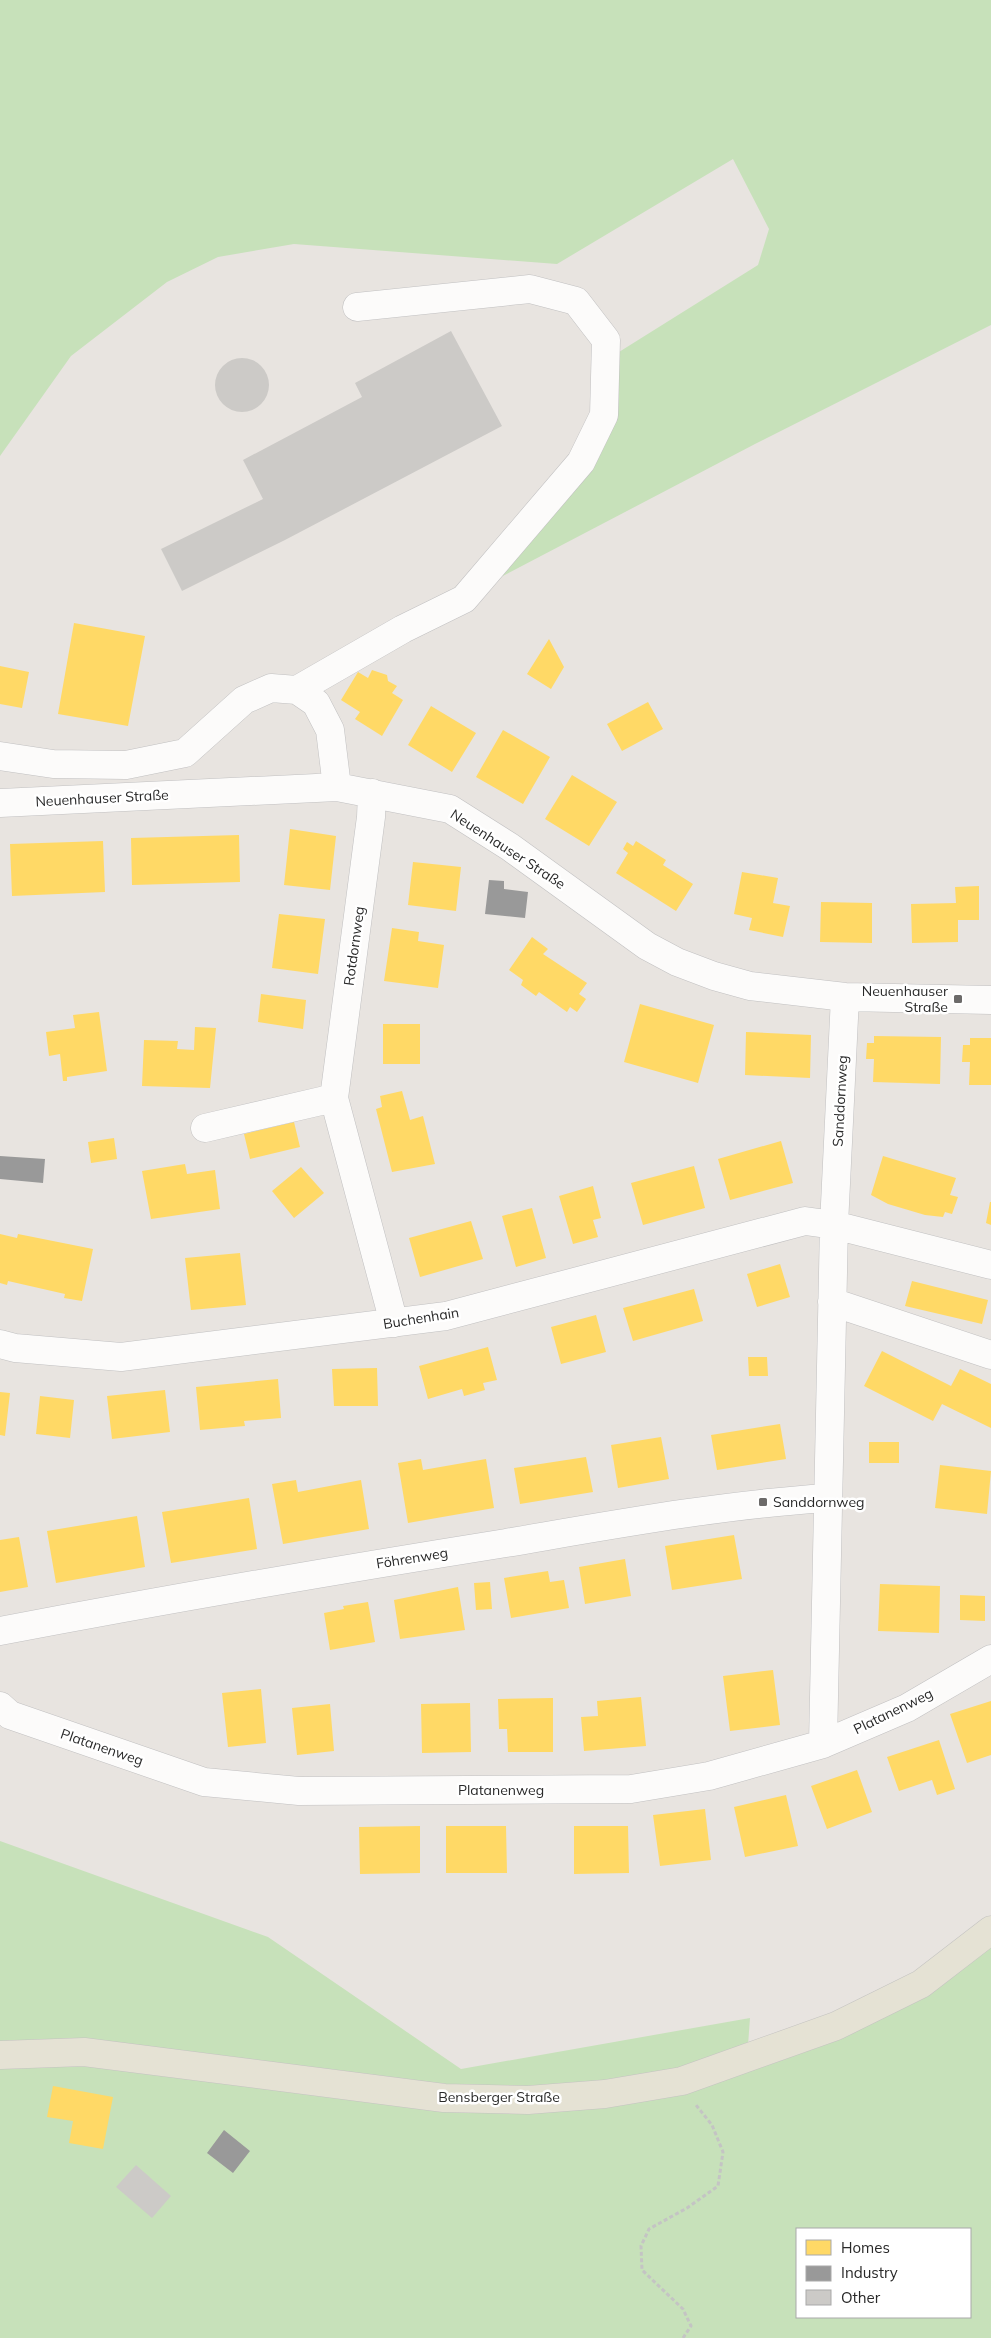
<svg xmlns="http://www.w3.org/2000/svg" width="991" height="2338" font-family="Mulish,sans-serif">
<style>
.green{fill:#c7e1ba;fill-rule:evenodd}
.homes{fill:#ffd966}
.industry{fill:#999}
.building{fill:#cccac7}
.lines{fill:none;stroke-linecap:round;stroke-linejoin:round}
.minor-casing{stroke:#c1c0c1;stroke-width:29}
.major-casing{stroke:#c4c3c1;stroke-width:29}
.path{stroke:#c4c4c4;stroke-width:3;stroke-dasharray:4 2.5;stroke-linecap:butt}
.minor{stroke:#fcfbfa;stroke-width:28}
.major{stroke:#e5e2d4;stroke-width:28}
.poi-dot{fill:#6c6a69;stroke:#fff;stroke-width:2}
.labels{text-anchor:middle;stroke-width:5;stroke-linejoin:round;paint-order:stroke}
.street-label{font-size:14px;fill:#292929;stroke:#fff}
.poi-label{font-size:14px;fill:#292929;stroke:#fff;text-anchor:end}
</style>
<rect width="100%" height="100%" fill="#e8e4e0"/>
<path class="green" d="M0 0H991V325L755 444 497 579 587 471 619 352 758 265 769 229 733 159 557 264 294 244 218 257 167 282 71 356 0 456Z
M0 1841 268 1937 461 2069 750 2018 747 2059 836 2026 991 1930V2338H0ZM797 2229H970V2317H797Z"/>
<path class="homes" d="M74 623 145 636 128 726 58 714Z
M549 639 564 667 551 689 527 674Z
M0 666 29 672 22 708 0 704Z
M372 670 387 675 388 681 397 686 392 693 403 700 382 736 355 719 360 712 341 700 358 672 368 678Z
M648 702 663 729 622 751 607 724Z
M431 706 476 733 452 772 408 745Z
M503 730 550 757 523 804 476 777Z
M572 775 617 802 589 846 545 819Z
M290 829 336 836 330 890 284 885Z
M239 835 240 882 132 885 131 838Z
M103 841 105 892 12 896 10 844Z
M636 841 666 860 663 865 693 884 676 911 616 873 628 853 623 849 627 842 633 846Z
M413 862 461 867 456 911 408 905Z
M742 872 778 878 773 903 790 906 783 937 749 930 752 918 734 914Z
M979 886V920H958V942L912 943 911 904 956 903 955 887Z
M821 902 872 903V943L820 942Z
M279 914 325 919 318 974 272 968Z
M392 928 419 932 418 941 444 945 438 988 384 981Z
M532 937 548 949 543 954 587 983 579 994 586 999 577 1012 570 1007 567 1012 539 992 536 996 521 985 523 980 509 970Z
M261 994 306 1000 303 1029 258 1022Z
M640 1004 714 1025 698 1083 624 1062Z
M99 1012 107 1071 67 1077V1081H63L60 1054 49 1056 46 1032 75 1028 73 1015Z
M383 1024H420V1064H383Z
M195 1027 216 1028 210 1088 142 1086 144 1040 178 1041 177 1049 194 1050Z
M746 1032 811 1035 810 1078 745 1075Z
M874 1036 941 1037 940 1084 873 1082 874 1059H866L867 1043H874Z
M970 1038H991V1085H969L970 1062H962L963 1045H970Z
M402 1091 410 1120 423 1116 435 1164 392 1172 376 1109 382 1107 380 1096Z
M294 1122 300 1147 250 1159 244 1134Z
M114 1138 117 1159 91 1163 88 1142Z
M781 1141 793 1183 730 1200 718 1159Z
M883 1156 956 1178 950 1195 958 1197 952 1214 945 1212 943 1217 925 1215 888 1204 871 1195Z
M185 1164 187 1174 215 1170 220 1209 151 1219 142 1171Z
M694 1166 705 1208 643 1225 631 1183Z
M301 1167 324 1193 294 1218 272 1191Z
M593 1186 601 1218 593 1220 598 1237 573 1244 559 1196Z
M990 1202H991V1225L986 1223Z
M532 1208 546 1258 516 1267 502 1216Z
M471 1221 483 1259 420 1277 409 1238Z
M0 1234 17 1238 18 1234 93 1249 82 1301 64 1298 65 1294 8 1281 7 1285 0 1283Z
M240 1253 246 1305 191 1310 185 1258Z
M780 1264 790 1297 757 1307 747 1274Z
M912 1281 988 1300 982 1324 905 1306Z
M694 1289 703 1321 633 1341 623 1308Z
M596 1315 606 1352 561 1364 551 1327Z
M488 1347 497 1380 483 1383 485 1390 464 1396 462 1389 428 1399 419 1366Z
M882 1351 951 1386 960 1369 991 1384V1428L942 1404 933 1421 864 1386Z
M748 1357H767L768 1376H749Z
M377 1368 378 1406H334L332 1369Z
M278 1379 281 1418 244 1421 245 1426 200 1430 196 1387Z
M165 1390 170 1432 112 1439 107 1396Z
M0 1392 10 1393 5 1436 0 1435Z
M40 1396 74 1400 70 1438 36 1434Z
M780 1424 786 1459 717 1470 711 1435Z
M661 1437 669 1479 618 1488 611 1445Z
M869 1442H899V1463H869Z
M586 1457 593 1492 520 1504 514 1468Z
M421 1459 423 1470 486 1459 494 1508 408 1523 398 1463Z
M940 1465 991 1471 987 1514 935 1508Z
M296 1480 298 1492 361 1480 369 1529 283 1544 272 1484Z
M249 1498 257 1549 171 1563 162 1512Z
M137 1516 145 1567 56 1583 47 1531Z
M734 1535 742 1579 672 1590 665 1546Z
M19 1537 28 1587 0 1592V1540Z
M625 1559 631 1596 585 1604 579 1567Z
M548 1571 550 1582 564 1580 569 1608 511 1618 504 1578Z
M490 1582 492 1609 476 1610 474 1583Z
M880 1584 940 1586 939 1633 878 1631Z
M458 1587 465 1630 400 1639 394 1600Z
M960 1595 985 1596V1621L960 1620Z
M368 1602 375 1642 330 1650 324 1613 344 1609 343 1606Z
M773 1670 780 1725 730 1731 723 1676Z
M261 1689 266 1743 228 1747 222 1693Z
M641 1697 646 1746 584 1751 581 1717 598 1716 597 1701Z
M553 1698V1752H508L507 1729H499L498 1699Z
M991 1701V1755L967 1763 950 1714Z
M470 1703 471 1752 422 1753 421 1704Z
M330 1704 334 1751 297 1755 292 1708Z
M939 1740 955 1789 937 1795 932 1780 899 1791 887 1757Z
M857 1770 872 1812 827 1829 811 1786Z
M786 1795 798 1846 745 1857 734 1807Z
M705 1809 711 1860 660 1866 653 1815Z
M420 1826V1873L360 1874 359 1827Z
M446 1826H506L507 1873H446Z
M574 1826H628L629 1873 574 1874Z
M53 2086 113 2097 103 2149 69 2143 73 2121 47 2117Z"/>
<path class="industry" d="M489 880 504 881V889L528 892 525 918 485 914Z
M0 1156 45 1159 43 1183 0 1179Z
M224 2130 250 2151 233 2173 207 2153Z"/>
<path class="building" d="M451 331 502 426 285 540 182 591 161 549 263 499 243 460 362 397 355 383Z
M215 385a27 27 0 1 1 54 0a27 27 0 1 1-54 0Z
M136 2165 171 2196 152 2218 116 2187Z"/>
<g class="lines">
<defs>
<path id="minor" d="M297 690 403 629 464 599 581 462 604 415 606 340 576 301 530 289 357 307
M0 756 53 764 126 765 185 753 244 700 271 688 297 690 316 703 330 730 337 787
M372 793 371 817 334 1098 394 1323
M0 803 337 787 450 809 510 847 647 946 677 962 714 976 750 986 845 997 991 1000
M205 1128 334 1098
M832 1302 991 1355
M0 1344 15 1348 121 1357 446 1316 805 1221 834 1225 991 1265
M0 1631C168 1599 337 1570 506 1543 612 1525 719 1505 827 1498
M0 1706 10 1715 204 1782 299 1791 631 1789 709 1776 823 1744 907 1708 991 1659
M823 1744 834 1225 845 997"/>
<path id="major" d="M0 2055 84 2052 444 2098 528 2100 605 2094 682 2081 836 2026 921 1984 991 1930"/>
</defs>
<use href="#minor" class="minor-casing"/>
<use href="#major" class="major-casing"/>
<path class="path" d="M683 2338 691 2326 683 2309 642 2270 641 2246 649 2229 687 2208 718 2186 723 2152 712 2125 696 2105"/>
<use href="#minor" class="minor"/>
<use href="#major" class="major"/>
</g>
<g class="poi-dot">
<rect x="953" y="994" width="10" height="10" rx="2.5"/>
<rect x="758" y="1497" width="10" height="10" rx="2.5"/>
</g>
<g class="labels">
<g class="street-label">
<text transform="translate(102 798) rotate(-3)" y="5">Neuenhauser Straße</text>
<text transform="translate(508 849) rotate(33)" y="5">Neuenhauser Straße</text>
<text transform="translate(354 946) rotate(-82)" y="5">Rotdornweg</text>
<text transform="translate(840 1101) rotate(-87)" y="5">Sanddornweg</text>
<text transform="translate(421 1318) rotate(-9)" y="5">Buchenhain</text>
<text transform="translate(412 1558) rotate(-9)" y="5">Föhrenweg</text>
<text transform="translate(893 1711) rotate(-26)" y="5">Platanenweg</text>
<text transform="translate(102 1747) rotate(19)" y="5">Platanenweg</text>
<text x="501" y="1795">Platanenweg</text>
<text x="499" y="2102">Bensberger Straße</text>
</g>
<g class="poi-label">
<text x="948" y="996">Neuenhauser<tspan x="948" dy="16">Straße</tspan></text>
<text x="773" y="1507" text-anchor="start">Sanddornweg</text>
</g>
</g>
<rect x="796" y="2228" width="175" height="90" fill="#ffffff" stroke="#a9a9a9"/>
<rect x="806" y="2240" width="25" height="15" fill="#ffd966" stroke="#a9a9a9"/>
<text x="841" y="2253" font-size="15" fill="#292929">Homes</text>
<rect x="806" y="2266" width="25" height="15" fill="#999999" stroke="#a9a9a9"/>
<text x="841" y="2278" font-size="15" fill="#292929">Industry</text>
<rect x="806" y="2290" width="25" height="15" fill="#cccac7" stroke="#a9a9a9"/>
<text x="841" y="2303" font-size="15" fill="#292929">Other</text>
</svg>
